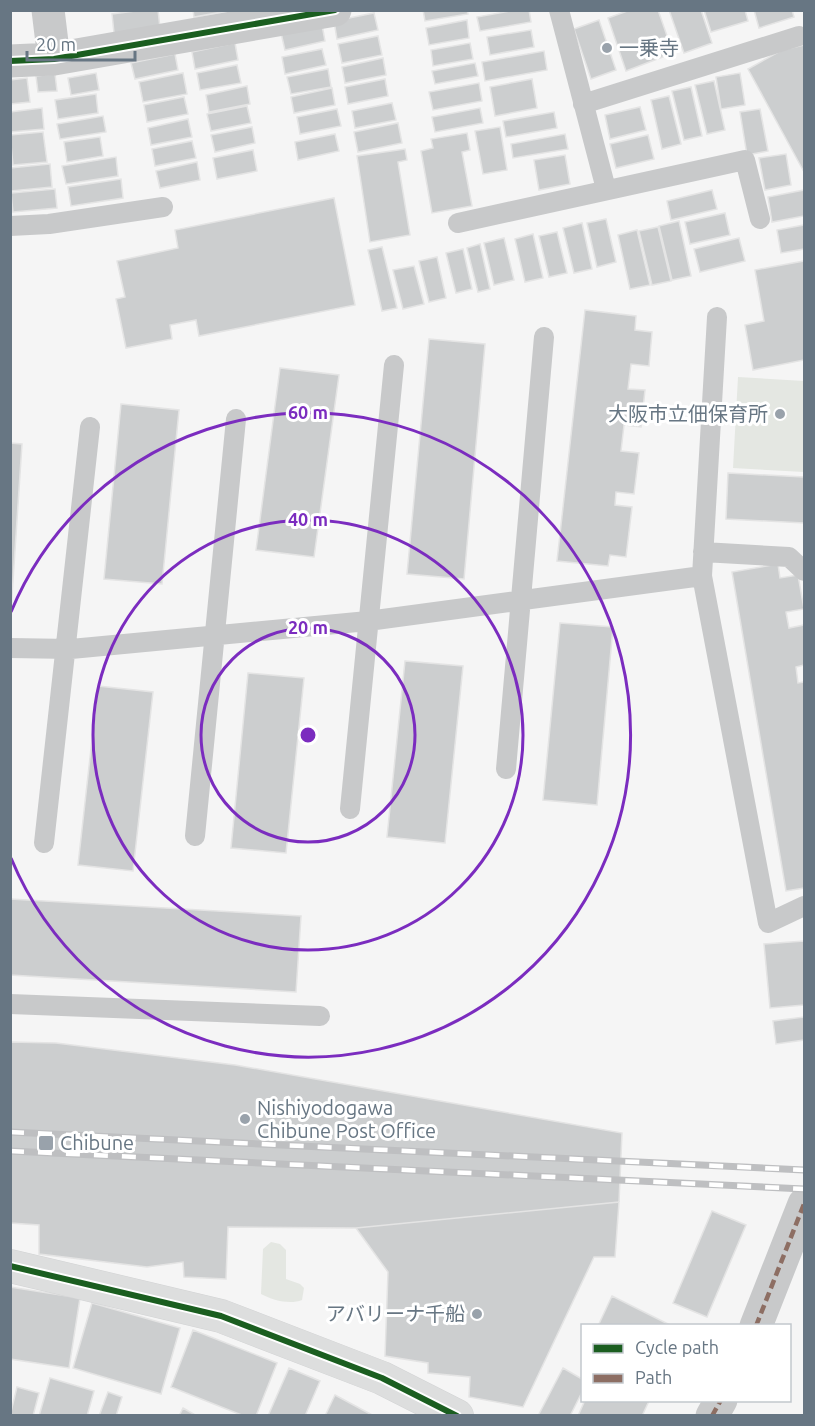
<svg xmlns="http://www.w3.org/2000/svg" width="815" height="1426" font-family="Ubuntu,'Noto Sans JP',sans-serif">
<style>
.green{fill:#e4e7e2}
.building{fill:#cccecf;stroke:#e4e4e4;stroke-width:1.5}
.lines{fill:none;stroke-linecap:round;stroke-linejoin:round}
.secondary-casing{stroke:#d2d3d4;stroke-width:34}
.lane{stroke:#c8c9ca;stroke-width:20}
.street{stroke:#c8c9ca;stroke-width:33}
.secondary{stroke:#dddede;stroke-width:33}
.rail-casing{stroke:#bebfc1;stroke-width:7}
.rail{stroke:#fff;stroke-width:4.5;stroke-dasharray:14;stroke-linecap:butt}
.quiet{stroke:#8d6e63;stroke-width:4.5;stroke-dasharray:9 4.5;stroke-linecap:butt}
.cycleway-casing{stroke:#fff;stroke-width:10}
.cycleway{stroke:#1b5e20;stroke-width:6}
.ring{fill:none;stroke:#7b2cbf;stroke-width:3}
.poi-dot{fill:#99a2ab;stroke:#fff;stroke-width:2}
.labels{text-anchor:middle;stroke-width:6;stroke-linejoin:round;paint-order:stroke}
.poi-label{font-size:20px;fill:#677683;stroke:#fff;text-anchor:start}
.centre{fill:#7b2cbf;stroke:#fff;stroke-width:3}
.ring-label{font-size:18px;text-anchor:middle;font-weight:bold;fill:#7b2cbf;stroke:#fff;stroke-width:6;stroke-linejoin:round;paint-order:stroke}
</style>
<rect width="100%" height="100%" fill="#f5f5f5"/>
<path class="green" d="M738 377 804 381V472L733 468Z
M271 1242 280 1244 286 1250V1279L300 1284 304 1288 302 1300C290 1305 272 1300 261 1294L263 1249Z"/>
<path class="building" d="M143 10H158L160 28 114 33 112 14Z
M193 10H233L194 17Z
M423 10H467L468 14 425 21Z
M515 10H529L531 22 480 31 477 17Z
M630 10H658L673 53 626 71 608 18Z
M669 10H701L712 43 684 53Z
M704 10H745L748 21 711 32Z
M754 10H792L794 17 759 28Z
M374 13 378 30 337 39 334 21Z
M467 20 469 38 429 45 426 28Z
M599 20 616 70 591 79 574 29Z
M322 25 325 41 285 50 281 33Z
M531 30 534 47 490 55 487 37Z
M378 36 382 55 342 63 338 44Z
M235 43 238 60 195 69 192 52Z
M470 43 473 59 433 66 431 50Z
M804 45V172L748 69 782 50Z
M322 49 326 65 285 74 282 57Z
M544 51 547 70 485 81 482 62Z
M175 54 178 70 135 79 131 63Z
M383 58 386 75 345 83 342 67Z
M475 63 478 76 435 84 432 71Z
M237 65 241 83 200 90 197 73Z
M328 69 331 87 291 94 287 77Z
M96 73 99 90 71 95 68 78Z
M183 73 187 94 143 102 139 82Z
M740 73 745 105 721 109 716 77Z
M55 74 57 91 38 92 36 76Z
M27 78 30 102 10 104V80Z
M385 79 388 96 348 104 345 87Z
M532 79 537 108 495 116 490 87Z
M714 81 725 130 707 134 695 85Z
M479 83 482 101 433 110 429 92Z
M247 86 250 104 209 112 206 95Z
M691 87 702 136 684 140 672 91Z
M332 88 335 105 294 113 291 97Z
M96 94 98 113 58 119 55 100Z
M669 96 681 144 662 149 651 100Z
M184 97 188 114 147 122 144 105Z
M392 103 396 120 355 128 352 111Z
M247 106 251 123 211 131 207 114Z
M640 107 646 130 610 139 605 115Z
M42 108 44 129 10 132V112Z
M480 108 483 123 435 132 432 117Z
M337 109 341 126 300 134 297 117Z
M760 109 768 151 747 155 740 112Z
M554 112 557 128 506 137 503 121Z
M103 116 106 132 60 139 57 124Z
M188 119 192 137 151 145 148 128Z
M398 123 402 143 358 152 354 132Z
M252 127 255 143 215 152 211 135Z
M500 127 507 170 483 174 475 131Z
M43 132 47 162 13 165 10 135Z
M467 133 470 150 462 152 472 206 432 213 421 151 433 148 431 139Z
M335 134 339 151 298 160 295 142Z
M565 134 568 149 513 158 511 144Z
M648 135 654 159 616 168 610 144Z
M100 137 103 156 67 162 64 142Z
M192 141 196 158 155 166 152 149Z
M405 149 407 160 398 162 410 235 370 242 357 156Z
M253 150 257 171 217 179 213 158Z
M786 154 791 185 765 190 759 158Z
M565 155 570 184 539 190 534 160Z
M116 157 118 176 66 184 62 166Z
M197 162 200 180 160 188 156 171Z
M50 164 52 187 11 191 10 168Z
M121 179 123 198 71 206 68 187Z
M55 189 57 208 13 212 11 193Z
M712 190 717 209 671 220 667 201Z
M804 190V216L772 222 768 197Z
M334 198 355 305 199 336 196 320 170 325 172 339 126 348 116 299 125 297 117 261 178 248 175 230Z
M725 213 730 235 690 244 685 222Z
M606 219 616 262 597 267 587 223Z
M679 221 691 276 672 280 659 226Z
M582 223 592 269 574 273 563 228Z
M804 225V249L781 253 777 230Z
M658 227 671 281 652 285 639 231Z
M637 230 650 285 630 289 618 235Z
M557 232 567 273 549 277 539 236Z
M533 234 543 278 525 282 515 239Z
M504 238 514 280 494 285 484 243Z
M739 238 745 261 700 272 694 249Z
M480 244 490 289 478 292 467 248Z
M382 247 397 308 382 311 368 250Z
M463 249 472 289 456 293 446 253Z
M437 257 446 298 429 302 419 261Z
M804 261V360L753 370 745 325 764 321 755 270Z
M414 266 424 304 403 309 393 270Z
M585 310 636 316 635 330 652 332 649 366 631 364 628 389 645 390 641 427 624 425 621 451 639 453 634 494 616 492 615 505 632 507 626 557 610 555 608 566 557 561Z
M429 339 485 344 464 579 407 574Z
M280 368 339 375 314 557 256 550Z
M121 404 179 410 162 584 104 579Z
M10 443 22 444 11 611H10Z
M728 473 804 477V523L726 519Z
M778 564 780 578 798 575 804 609 786 612 789 628 804 625V665L796 667 798 683 804 682V888L786 891 732 572Z
M560 623 613 627 597 805 543 800Z
M405 661 463 666 445 843 387 837Z
M248 673 304 678 286 853 231 848Z
M98 686 153 692 133 871 78 865Z
M10 899 301 916 296 992 10 975Z
M804 941V1005L770 1008 764 944Z
M804 1017V1040L776 1044 773 1021Z
M10 1042 56 1043 235 1065 622 1133 619 1202 356 1228 228 1227 226 1279 184 1277 183 1262 147 1267 39 1254V1225L10 1223Z
M619 1202 615 1257H594L523 1407 469 1397 470 1377 428 1373V1363L385 1356 388 1272 356 1228Z
M712 1211 746 1225 707 1317 673 1303Z
M10 1287 80 1298 69 1368 10 1359Z
M612 1296 672 1326H598Z
M92 1303 180 1328 161 1394 73 1368Z
M193 1330 277 1363 256 1416H244L171 1387Z
M289 1368 320 1381 305 1416H268Z
M563 1368 582 1379V1392L570 1416H538Z
M50 1378 94 1391 87 1416H39Z
M17 1387 39 1393 33 1416H10Z
M108 1392 122 1397 116 1416H99Z
M335 1395 374 1416H325Z
M585 1400H648L649 1401 642 1416H578Z
M183 1408 197 1416H179Z"/>
<g class="lines">
<defs>
<path id="secondary" d="M10 1266 221 1316 382 1378 457 1416"/>
</defs>
<use href="#secondary" class="secondary-casing"/>
<path class="lane" d="M559 10 606 189
M583 104 799 36
M458 223 745 160 760 219
M10 226 49 224 163 207
M717 317 702 576 768 923 804 906
M703 552 789 557 804 571
M10 648 71 649 368 621 702 576
M506 769 544 337
M350 809 394 365
M195 836 236 419
M44 843 90 427
M10 1004 320 1016"/>
<path class="street" d="M48 10 54 59
M10 61 54 59 335 10
M756 1326 804 1204
M712 1416 721 1400"/>
<use href="#secondary" class="secondary"/>
<defs>
<path id="rail" d="M10 1132 804 1170
M10 1151 804 1189"/>
</defs>
<use href="#rail" class="rail-casing"/>
<use href="#rail" class="rail"/>
<path class="quiet" d="M756 1326 804 1204
M712 1416 721 1400"/>
<defs>
<path id="cycleway" d="M10 61 54 59 335 10
M10 1266 221 1316 382 1378 457 1416"/>
</defs>
<use href="#cycleway" class="cycleway-casing"/>
<use href="#cycleway" class="cycleway"/>
</g>
<g class="ring">
<circle cx="308" cy="735" r="107"/>
<circle cx="308" cy="735" r="215"/>
<path d="M11 612A322 322 0 1 1 11 858"/>
</g>
<g class="poi-dot">
<circle cx="607" cy="48" r="6"/>
<circle cx="780" cy="414" r="6"/>
<circle cx="245" cy="1119" r="6"/>
<rect x="38" y="1135" width="16" height="16" rx="3"/>
<circle cx="477" cy="1314" r="6"/>
</g>
<g class="labels">
<g class="poi-label">
<text x="619" y="55">一乗寺</text>
<text x="768" y="421" text-anchor="end">大阪市立佃保育所</text>
<text x="257" y="1115">Nishiyodogawa<tspan x="257" dy="23">Chibune Post Office</tspan></text>
<text x="60" y="1150">Chibune</text>
<text x="465" y="1321" text-anchor="end">アバリーナ千船</text>
</g>
</g>
<circle cx="308" cy="735" r="9" class="centre"/>
<g class="ring-label">
<text x="308" y="419">60 m</text>
<text x="308" y="526">40 m</text>
<text x="308" y="634">20 m</text>
</g>
<rect width="815" height="1426" fill="none" stroke="#677683" stroke-width="24"/>
<rect x="581" y="1324" width="210" height="78" fill="#ffffff" stroke="#c2c8cd" stroke-width="1.5"/>
<rect x="593" y="1344" width="30" height="9" fill="#1b5e20" stroke="#c2c8cd" stroke-width="1.5"/>
<text x="635" y="1354" font-size="18" fill="#677683">Cycle path</text>
<rect x="593" y="1374" width="30" height="9" fill="#8d6e63" stroke="#c2c8cd" stroke-width="1.5"/>
<text x="635" y="1384" font-size="18" fill="#677683">Path</text>
<path d="M27 51v9h108v-9" fill="none" stroke="#677683" stroke-width="3"/>
<text x="36" y="51" font-size="18" fill="#677683" stroke="#ffffff" stroke-width="4.5" paint-order="stroke">20 m</text>
</svg>
